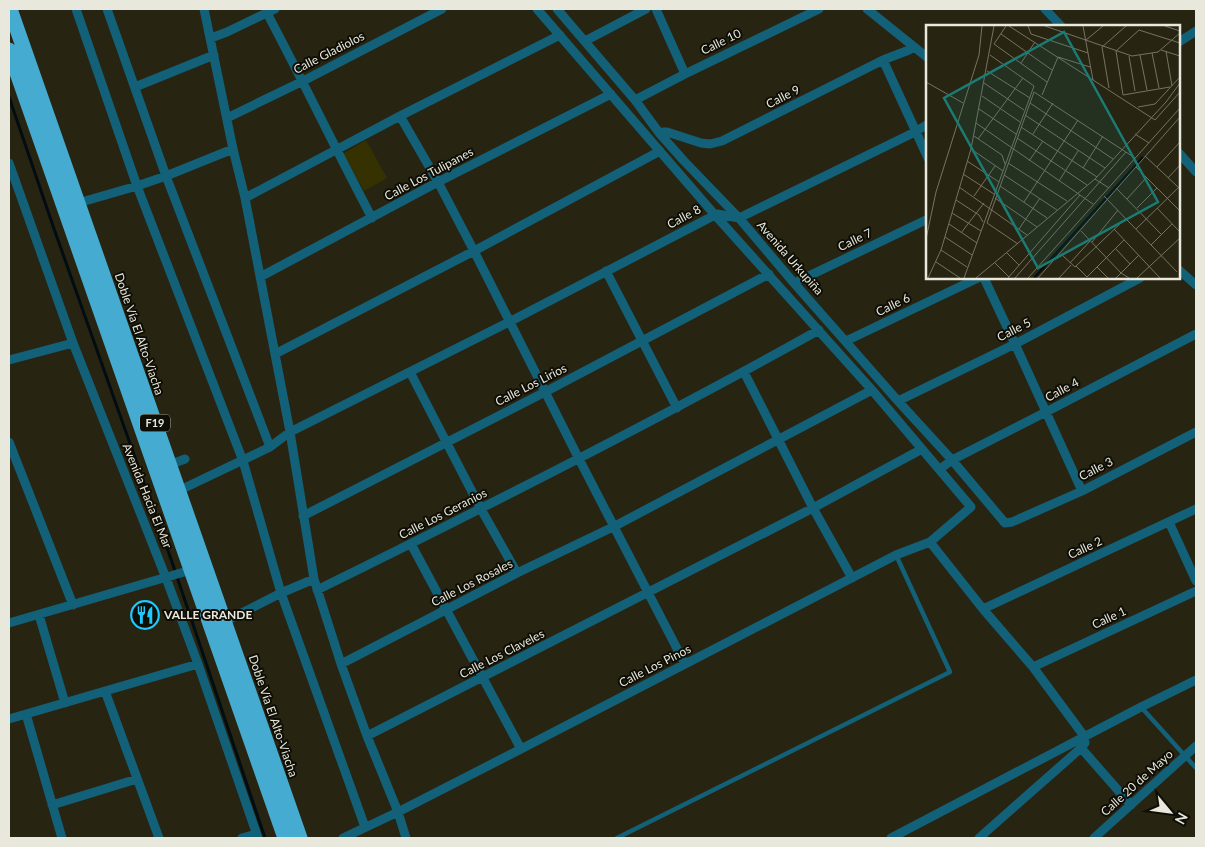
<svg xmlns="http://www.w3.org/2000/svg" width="1205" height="847" font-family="Lato,sans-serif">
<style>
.green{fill:#353100}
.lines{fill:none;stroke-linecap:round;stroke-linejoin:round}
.stream{stroke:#020d13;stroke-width:3}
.lane{stroke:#136079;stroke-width:4.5}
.street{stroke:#136079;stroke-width:9}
.highway{stroke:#45abd0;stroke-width:15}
.labels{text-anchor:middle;stroke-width:4;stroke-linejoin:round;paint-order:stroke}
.shield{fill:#0f0e06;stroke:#a8a79c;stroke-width:1}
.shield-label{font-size:11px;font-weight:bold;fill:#e9e8dc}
.street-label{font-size:12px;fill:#e9e8dc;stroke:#0f0e06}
.poi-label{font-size:12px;font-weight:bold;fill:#e9e8dc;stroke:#0f0e06;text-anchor:start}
.inset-river{fill:none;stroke:#020d13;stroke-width:2.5}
.inset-road{fill:none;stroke:#757363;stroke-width:1}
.view{fill:#1a7c74;fill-opacity:0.15;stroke:#1a7c74;stroke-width:2.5}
.inset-edge{fill:none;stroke:#e9e8dc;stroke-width:2.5}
</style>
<rect width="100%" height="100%" fill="#272512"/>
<path class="green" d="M366 140 387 178 364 191 343 154Z"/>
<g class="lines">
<path class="stream" d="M9 97 53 226 172 562 265 838"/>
<path class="lane" d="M1141 707 1196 768
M617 838 950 672 896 555"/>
<path class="street" d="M76 9 137 186 243 461 281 593 365 827
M107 9 166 176 270 447
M204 9 233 149 245 198 290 432 314 579 341 664 367 736 398 812 406 838
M557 9 635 100 660 134 684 161 739 218 794 283 898 401 952 460 1005 523 1012 522 1082 491 1196 432
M656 9 685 74
M867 9 928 58
M1045 9 1061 26
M267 13C303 81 336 150 372 218
M211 38 227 32 275 9
M585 41 646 9
M1179 42 1196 31
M883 60 928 158
M135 87 214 55
M635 100 685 74 819 9
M400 116 438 182 474 251 579 459 685 664
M227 118 303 81 442 9
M660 134 663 132H667L701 143 710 144 722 141 883 60 909 50 913 47
M1179 153 1196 172
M9 163 73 343 166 578 198 664 258 838
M245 198 400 116 560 35
M78 203 137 186 166 176 233 149
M1179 270 1196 285
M606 271 677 408
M260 277 438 182 611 94
M984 278 1015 344 1082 491
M794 283 928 219
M846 341 978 278
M275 354 474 251 660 151
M9 360 73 343
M410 372 481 509 517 573
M744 372 813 508 852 578
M898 401 1015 344 1140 278
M9 442 73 605
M169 465 185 459
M940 469 952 460 1046 412 1196 334
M178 491 270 447 290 432 302 426 509 322 715 215 717 214 739 218 915 132 928 124
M303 516 545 392 769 274
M1169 522 1196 581
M930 542 983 609 1033 667 1084 736 1085 743 1081 748 979 838
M411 544 521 749
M317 590C486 507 654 422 819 330
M983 609 1196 509
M39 615 65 703
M224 622 281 593 314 579
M9 623 191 570
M341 664 517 573 615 526 872 390
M1033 667 1196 591
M105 691 159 838
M26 714 62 838
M9 719 198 664
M367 736 813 508 922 449
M1081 748 1131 805
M52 805 137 779
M242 838 256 834
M343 838 398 812 521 749 896 555 930 542 971 507 872 390 715 215 537 9
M891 838 1141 707 1196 680
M1094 838 1196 746"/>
<path class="highway" d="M10 9 300 838
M9 50 285 838"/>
</g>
<defs>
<symbol id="restaurant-ring" viewBox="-11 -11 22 22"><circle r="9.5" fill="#0f0e06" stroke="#1fc9fd" stroke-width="1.5"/><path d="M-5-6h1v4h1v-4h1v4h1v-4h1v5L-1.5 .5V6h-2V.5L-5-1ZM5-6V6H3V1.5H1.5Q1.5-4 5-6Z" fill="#1fc9fd"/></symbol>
</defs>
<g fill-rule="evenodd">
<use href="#restaurant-ring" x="129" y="599" width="32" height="32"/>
</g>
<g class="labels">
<rect class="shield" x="140" y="414.5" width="30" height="17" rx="4"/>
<g class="shield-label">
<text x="155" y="427">F19</text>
</g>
<g class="street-label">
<text transform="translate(721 42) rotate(-26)" y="4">Calle 10</text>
<text transform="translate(329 53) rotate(-27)" y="4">Calle Gladiolos</text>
<text transform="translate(783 97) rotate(-27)" y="4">Calle 9</text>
<text transform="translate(429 174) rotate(-28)" y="4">Calle Los Tulipanes</text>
<text transform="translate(684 217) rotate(-28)" y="4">Calle 8</text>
<text transform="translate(855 240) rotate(-26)" y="4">Calle 7</text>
<text transform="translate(790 258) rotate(49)" y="4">Avenida Urkupiña</text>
<text transform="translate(893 305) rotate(-26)" y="4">Calle 6</text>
<text transform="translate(1014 330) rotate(-27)" y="4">Calle 5</text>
<text transform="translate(139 334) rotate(71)" y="4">Doble Vía El Alto-Viacha</text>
<text transform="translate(531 385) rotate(-27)" y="4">Calle Los Lirios</text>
<text transform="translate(1062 390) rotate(-28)" y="4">Calle 4</text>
<text transform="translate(1096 469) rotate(-27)" y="4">Calle 3</text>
<text transform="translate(147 496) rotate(68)" y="4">Avenida Hacia El Mar</text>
<text transform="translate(443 514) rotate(-27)" y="4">Calle Los Geranios</text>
<text transform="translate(1085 548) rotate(-25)" y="4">Calle 2</text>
<text transform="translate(472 583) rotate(-27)" y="4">Calle Los Rosales</text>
<text transform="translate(1109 618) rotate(-25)" y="4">Calle 1</text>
<text transform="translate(502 654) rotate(-27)" y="4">Calle Los Claveles</text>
<text transform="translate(655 666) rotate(-27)" y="4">Calle Los Pinos</text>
<text transform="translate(273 716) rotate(71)" y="4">Doble Vía El Alto-Viacha</text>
<text transform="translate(1137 783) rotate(-42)" y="4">Calle 20 de Mayo</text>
</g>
<g class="poi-label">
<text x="164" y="619">VALLE GRANDE</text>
</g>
</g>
<g transform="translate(926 25)">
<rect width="254" height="254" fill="#272512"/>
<path class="inset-river" d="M108 253 217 132"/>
<path class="inset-road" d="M83 1 167 55M102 1 105 9 162 28M119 1 206 31 232 27 254 8M157 1 167 55 229 95 254 67M239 1 254 6M213 5 254 18M75 9 126 45M160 15 177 1M68 19 121 57M68 19 80 1M235 25 254 31M240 26 246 61M226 28 233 63M214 30 221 65M203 31 209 66M95 38 109 17M61 46 104 73M0 57 37 78M58 58 98 85M183 63 176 22 200 1M116 70 132 32 164 42M197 70 190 26 213 5M197 70 244 62M56 71 94 97M104 78 187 134M212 82 229 79 254 52M53 84 90 109M99 90 179 143M50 98 167 179M95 102 171 152M107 109 127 78M209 109 223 118M48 111 76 130 79 139M91 113 161 160M52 114 97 53M45 124 77 146M219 131 252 162M41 136 73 157M103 136 117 116M82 138 141 176M210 142 254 186M231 142 254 117M157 143 177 111M37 149 68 169M78 150 131 185M242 153 254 140M169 154 183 163M133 156 152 126M74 161 121 193M33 162 101 210M190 163 235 209M48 171 69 141M178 171 251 247M69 173 111 202M201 174 220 153M30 175 53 190 57 197M98 177 152 95M211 183 231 163M231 183 254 207M26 188 55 206M23 199 51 218M93 204 114 173M188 204 234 253M210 204 254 161M155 206 195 248 213 230M35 208 58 178M19 212 46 230M0 214 10 167 53 30 56 1M166 217 192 185M92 219 61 198 108 67 209 133M225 220 246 199M190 224 204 239M15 225 41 242M81 228 93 240M135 229 149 242 200 193M10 237 34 253M69 238 83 252M144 238 164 216M150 241 161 252M171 242 182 253M161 252 198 215M2 253 15 225 45 124 68 1M38 253 108 61 64 30M50 253 169 154 240 77 254 58M82 253 154 170M89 253 200 127M102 253 254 83M112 253 254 92M133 253 145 240M190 253 195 248 203 253M211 253 254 213"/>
<path class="view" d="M138 7 232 177 112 243 18 73Z"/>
<rect width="254" height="254" class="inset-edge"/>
</g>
<rect width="1205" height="847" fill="none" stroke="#e9e8dc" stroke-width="20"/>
<g transform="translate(1170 812) rotate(119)" stroke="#0f0e06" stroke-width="4" paint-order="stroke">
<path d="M0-4L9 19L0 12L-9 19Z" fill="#e9e8dc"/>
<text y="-8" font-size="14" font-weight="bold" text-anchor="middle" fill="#e9e8dc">N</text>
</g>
</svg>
